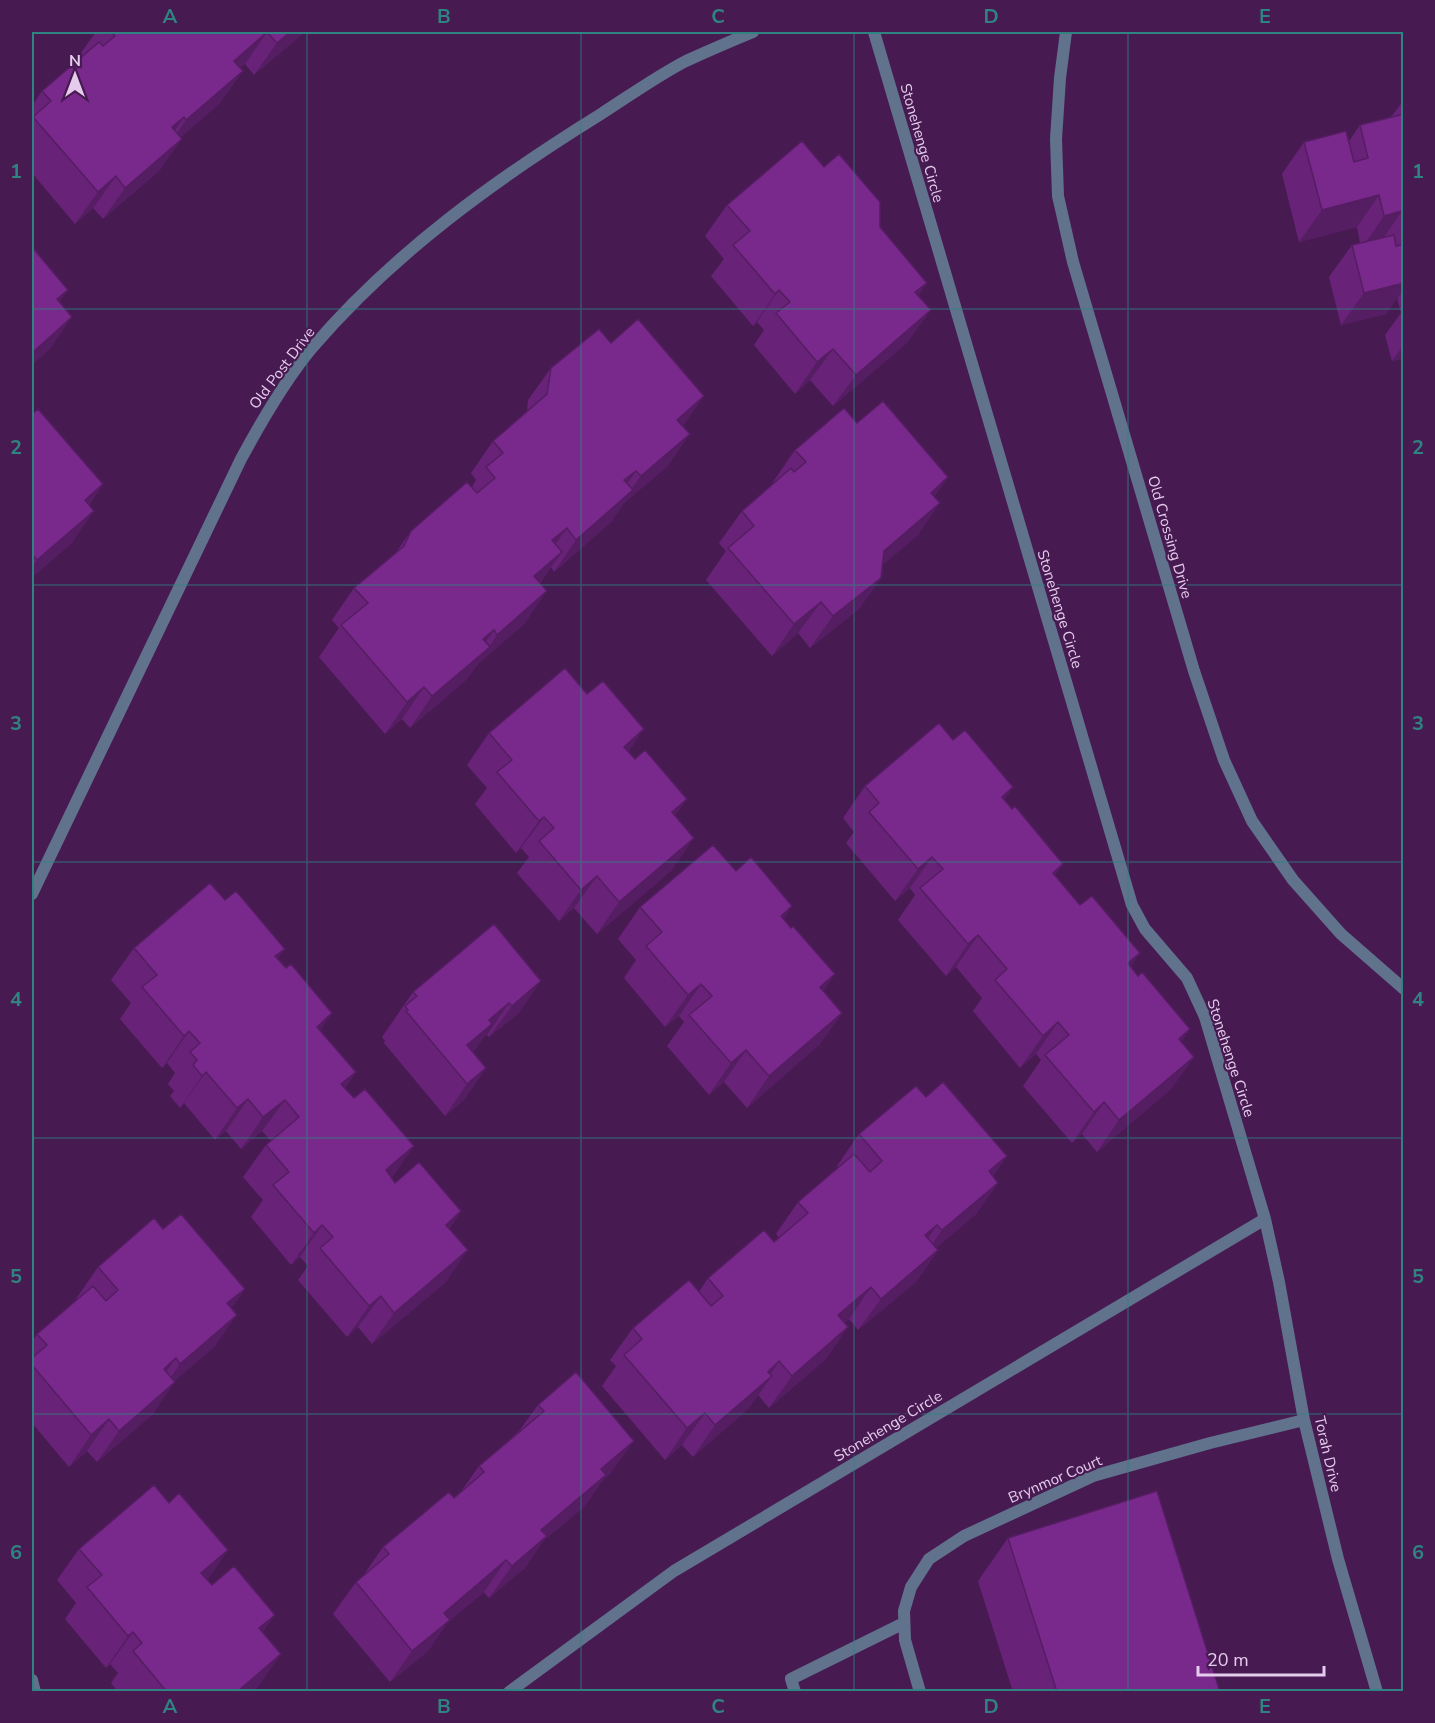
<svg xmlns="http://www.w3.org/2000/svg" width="1435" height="1723" font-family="'Nunito Sans',sans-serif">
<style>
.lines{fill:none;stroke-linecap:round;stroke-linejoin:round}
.minor{stroke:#61728d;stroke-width:12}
.wall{fill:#682378}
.shaded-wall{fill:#551d62}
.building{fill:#79298c;stroke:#551d62;stroke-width:1.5}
.grid{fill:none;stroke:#2f8381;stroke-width:1.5;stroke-opacity:0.55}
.labels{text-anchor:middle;stroke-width:4.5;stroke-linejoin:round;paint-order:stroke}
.street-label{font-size:15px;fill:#e6ccec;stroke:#471b52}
.neatline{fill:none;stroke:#2f8381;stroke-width:2}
.grid-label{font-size:20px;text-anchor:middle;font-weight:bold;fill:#2f8381}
</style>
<rect width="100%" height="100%" fill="#471b52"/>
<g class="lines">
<path class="minor" d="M874 32 1132 905 1145 929 1187 978 1205 1017 1265 1219 1279 1282 1304 1420 1338 1559 1377 1692
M1066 32 1060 78 1056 139 1058 196 1073 262 1194 671 1224 760 1252 821 1293 880 1341 934 1404 989
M32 894 241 459C261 422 285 380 312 348 393 253 496 179 601 114 629 96 657 76 686 61 708 51 731 41 753 32
M32 1680 35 1692
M509 1692 674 1571 1265 1219
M795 1692 791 1679 904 1623
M920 1692 905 1640 904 1611 911 1587 929 1559 964 1536 1093 1476 1210 1443 1304 1420"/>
</g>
<path class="wall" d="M96 32H305L254 75 245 64 240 68 220 103 181 137 160 170 103 219 93 208 75 224 32 173V106L42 91 82 56 80 54Z
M1404 100V358L1392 361 1385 335 1401 313 1397 298 1386 314 1341 325 1329 277 1352 245 1360 243 1357 227 1299 242 1282 174 1304 142 1349 141 1360 125 1391 117Z
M727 205 880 227 927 283 918 296 908 342 833 406 810 380 795 394 754 345 764 330 757 322 753 326 711 276 724 259 705 236Z
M611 343 683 427 668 466 624 503 611 522 554 572 551 567 540 583 525 623 478 664 467 679 410 728 402 719 385 734 319 657 339 628 332 620 354 588 394 555 411 531 472 487 476 480 471 473 493 441 527 412 528 400 551 368Z
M32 414 103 484 89 505 72 543 32 577Z
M857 423 948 477 934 497 918 535 882 565 881 578 859 609 810 648 798 633 772 656 706 580 726 551 719 543 742 511 774 483 773 482 795 450Z
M489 733 628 752 675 816 672 870 597 934 574 908 559 921 517 873 529 857 521 848 516 853 475 804 487 788 467 765Z
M953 740 1013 787 1004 800 1063 864 1055 875 1138 976 1190 1029 1181 1042 1194 1057 1171 1089 1097 1152 1082 1134 1072 1143 1023 1086 1041 1060 1036 1054 1020 1068 973 1011 982 998 956 967 946 976 898 920 915 895 910 888 895 901 846 843 854 832 843 818 865 786Z
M736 871 792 906 784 918 823 991 842 1013 820 1044 747 1108 724 1082 709 1095 667 1046 684 1022 679 1016 665 1027 624 978 636 960 618 939 640 907Z
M494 924 519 1013 489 1037 487 1035 483 1038 473 1052 486 1068 464 1100 445 1116 384 1043 385 1041 382 1037 413 992Z
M134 948 278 959 320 1030 356 1072 345 1088 392 1178 395 1183 461 1211 449 1229 446 1282 372 1344 358 1327 347 1337 298 1280 308 1266 300 1257 291 1265 251 1217 263 1200 243 1177 266 1145 271 1141 262 1131 241 1149 226 1131 215 1140 184 1103 180 1108 170 1096 174 1091 168 1084 175 1073 167 1063 162 1068 120 1019 131 1003 111 980Z
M926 1097 1007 1156 993 1176 998 1183 976 1214 936 1248 938 1250 916 1282 858 1330 849 1319 844 1323 848 1327 826 1359 769 1408 758 1395 749 1408 693 1457 682 1445 665 1460 602 1386 616 1366 610 1360 633 1328 699 1292 708 1278 774 1242 779 1238 776 1234 798 1202 838 1168 837 1166 859 1134Z
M163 1229 245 1289 231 1308 215 1346 174 1381 153 1414 97 1462 87 1451 69 1467 32 1423V1342L37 1334 77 1300 76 1299 98 1267Z
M538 1405 611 1473 603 1480 584 1507 543 1541 525 1568 489 1598 484 1592 448 1622 428 1651 390 1682 333 1614 356 1582 363 1576 383 1547 460 1493 479 1466 519 1431Z
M169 1503 228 1550 207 1580 212 1585 263 1632 259 1686 252 1692H118L111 1683 118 1673 110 1664 106 1668 65 1619 76 1603 57 1580 79 1549Z
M1008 1538 1220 1692H1013L978 1581Z"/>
<path class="shaded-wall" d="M267 32 245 64 212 92 234 61Z
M290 32H305L254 75 277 43Z
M243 71 220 103 164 152 186 120Z
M184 117 162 149 172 127Z
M182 139 160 170 103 219 125 188Z
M116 176 93 208 75 224 98 192Z
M1379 195 1357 227 1299 242 1322 210Z
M1402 211 1380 243 1362 248 1384 216Z
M1404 271V289L1386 314 1341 325 1364 293Z
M927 283 905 315 915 292Z
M68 290 46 321 57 299Z
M779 290 757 322 753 326 775 294Z
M931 310 908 342 833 406 856 375Z
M72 317 50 349 32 365V353Z
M1404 344V358L1392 361Z
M833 349 810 380 795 394 817 362Z
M704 396 682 428 677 420Z
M690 434 668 466 624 503 611 522 554 572 576 540 627 495 641 476Z
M636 471 614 503 624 480Z
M948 477 926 509 931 493Z
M103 484 81 516 85 500Z
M940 503 918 535 862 583 884 551Z
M94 511 72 543 32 577V567L37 560Z
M567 528 544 560 552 540Z
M562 552 539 583 534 576Z
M881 578 859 609 810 648 833 616Z
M547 591 525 623 478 664 467 679 410 728 432 696 487 650 497 635Z
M821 602 798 633 772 656 794 624Z
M494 630 472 662 483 639Z
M424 687 402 719 385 734 407 702Z
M644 729 622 761 624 747Z
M1013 787 991 819 1002 797Z
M687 799 665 831 672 812Z
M544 817 521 848 516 853 539 821Z
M694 838 672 870 597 934 619 902Z
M932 857 910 888 895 901 918 869Z
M1063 864 1041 895 1053 873Z
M597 876 574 908 559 921 581 890Z
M792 906 770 938 781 916Z
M978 935 956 967 946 976 968 944Z
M285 949 262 980 275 956Z
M1140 953 1118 985 1128 963Z
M835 974 813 1006 820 987Z
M541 981 519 1013 489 1037 512 1006Z
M701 984 679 1016 665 1027 688 995Z
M509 1003 487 1035 483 1038 470 1056 467 1045 489 1020Z
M332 1013 310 1045 317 1027Z
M842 1013 820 1044 747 1108 769 1076Z
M1058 1022 1036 1054 1020 1068 1043 1036Z
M1190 1029 1168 1061 1179 1039Z
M189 1031 167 1063 162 1068 184 1036Z
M746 1050 724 1082 709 1095 731 1063Z
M1194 1057 1171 1089 1097 1152 1119 1120Z
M486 1068 464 1100 445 1116 467 1084Z
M206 1072 184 1103 180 1108 202 1076Z
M356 1072 333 1104 341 1084Z
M248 1099 226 1131 215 1140 237 1108Z
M285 1100 262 1131 241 1149 263 1117Z
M1104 1102 1082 1134 1072 1143 1094 1112Z
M414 1146 392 1178 386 1170Z
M1007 1156 984 1188 989 1171Z
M998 1183 976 1214 920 1262 942 1230Z
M461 1211 439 1243 446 1225Z
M322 1225 300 1257 291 1265 314 1233Z
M937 1225 915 1257 925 1235Z
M468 1250 446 1282 372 1344 394 1313Z
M938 1250 916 1282 858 1330 881 1299Z
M871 1287 849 1319 816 1347 838 1315Z
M245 1289 223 1320 227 1303Z
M381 1296 358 1327 347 1337 369 1306Z
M237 1315 215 1346 158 1396 180 1364Z
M848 1327 826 1359 769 1408 792 1376Z
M176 1358 153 1390 164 1369Z
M779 1361 765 1382 772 1376 749 1408 693 1457 715 1425Z
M175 1382 153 1414 97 1462 119 1431Z
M705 1413 682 1445 665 1460 687 1428Z
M109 1419 87 1451 69 1467 91 1435Z
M634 1441 611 1473 603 1480 584 1507 543 1541 525 1568 489 1598 512 1566 541 1530 601 1469Z
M228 1550 206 1582 201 1573Z
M506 1560 484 1592 448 1622 428 1651 390 1682 412 1651 444 1613Z
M275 1615 253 1646 259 1628Z
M133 1632 110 1664 106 1668 128 1636Z
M281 1654 259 1686 252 1692H237Z"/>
<path class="building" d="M111 32H290L277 43 267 32 234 61 243 71 186 120 184 117 172 127 182 139 125 188 116 176 98 192 33 117 51 101 42 91 99 42 103 46 115 36Z
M1404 114V215L1402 211 1384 216 1379 195 1322 210 1304 142 1346 131 1354 162 1368 158 1360 125Z
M802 141 824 167 839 154 880 202V227L927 283 915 292 931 310 856 375 833 349 817 362 776 313 790 302 779 290 775 294 733 245 750 231 727 205Z
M1394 235 1396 246 1404 244V283L1364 293 1352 245Z
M32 247 68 290 57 299 72 317 32 353Z
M638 319 704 396 677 420 690 434 641 476 636 471 624 480 633 490 576 540 567 528 552 540 562 552 534 576 547 591 497 635 494 630 483 639 490 647 432 696 424 687 407 702 341 625 368 603 354 588 404 546 411 531 467 482 477 493 495 478 486 467 503 453 493 441 547 394 551 368 599 329 611 343Z
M883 401 948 477 931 493 940 503 884 551 881 578 833 616 821 602 794 624 728 548 754 526 742 511 791 468 794 472 806 462 795 450 844 408 857 423Z
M38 409 103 484 85 500 94 511 37 560 32 554V414Z
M565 668 587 694 603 681 644 729 624 747 635 759 645 750 687 799 672 812 694 838 619 902 597 876 581 890 539 841 554 828 544 817 539 821 497 772 512 760 489 733Z
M939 723 953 740 965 730 1013 787 1002 797 1012 809 1015 806 1063 864 1053 873 1080 905 1092 896 1140 953 1128 963 1138 976 1142 972 1190 1029 1179 1039 1194 1057 1119 1120 1104 1102 1094 1112 1045 1055 1069 1035 1058 1022 1043 1036 995 980 1007 969 978 935 968 944 920 888 943 869 932 857 918 869 869 812 879 803 865 786Z
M713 845 736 871 751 857 792 906 781 916 791 928 793 926 835 974 820 987 842 1013 769 1076 746 1050 731 1063 689 1015 712 996 701 984 688 995 646 946 662 932 640 907Z
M210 883 225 900 236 891 285 949 275 956 286 968 291 964 332 1013 317 1027 356 1072 341 1084 354 1098 365 1089 414 1146 386 1170 395 1183 419 1162 461 1211 446 1225 468 1250 394 1313 381 1296 369 1306 320 1248 333 1237 322 1225 314 1233 273 1185 289 1172 266 1145 299 1117 285 1100 263 1117 248 1099 237 1108 206 1072 202 1076 193 1065 197 1060 190 1052 200 1043 189 1031 184 1036 142 987 157 975 134 948Z
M494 924 541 981 512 1006 509 1003 489 1020 492 1024 467 1045 486 1068 467 1084 406 1011 408 1010 405 1006 417 996 413 992Z
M943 1082 1007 1156 989 1171 998 1183 942 1230 937 1225 925 1235 938 1250 881 1299 871 1287 838 1315 848 1327 792 1376 779 1361 768 1372 772 1376 715 1425 705 1413 687 1428 624 1355 642 1339 633 1328 689 1280 711 1306 723 1296 708 1278 764 1230 774 1242 808 1213 798 1202 854 1154 870 1172 882 1161 859 1134 916 1086 926 1097Z
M181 1214 245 1289 227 1303 237 1315 180 1364 176 1358 164 1369 175 1382 119 1431 109 1419 91 1435 32 1365V1358L47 1345 37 1334 93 1286 106 1301 118 1290 98 1267 154 1218 163 1229Z
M576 1372 634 1441 601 1469 606 1475 541 1530 547 1536 512 1566 506 1560 444 1613 450 1620 412 1651 356 1582 389 1554 383 1547 449 1492 454 1498 484 1472 479 1466 544 1411 538 1405Z
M154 1485 169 1503 179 1493 228 1550 201 1573 212 1585 234 1566 275 1615 259 1628 281 1654 237 1692H167L133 1651 142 1643 133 1632 128 1636 87 1587 102 1575 79 1549Z
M1157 1491 1220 1692H1057L1008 1538Z"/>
<path class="grid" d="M307 32V1692M581 32V1692M854 32V1692M1128 32V1692M32 309H1404M32 585H1404M32 862H1404M32 1138H1404M32 1414H1404"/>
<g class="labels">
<g class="street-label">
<text transform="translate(922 143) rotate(74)" y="5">Stonehenge Circle</text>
<text transform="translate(282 368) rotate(-53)" y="5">Old Post Drive</text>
<text transform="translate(1170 537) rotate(74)" y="5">Old Crossing Drive</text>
<text transform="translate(1060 609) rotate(73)" y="5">Stonehenge Circle</text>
<text transform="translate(1231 1058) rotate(72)" y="5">Stonehenge Circle</text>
<text transform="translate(888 1426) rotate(-31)" y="5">Stonehenge Circle</text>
<text transform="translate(1328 1454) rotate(77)" y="5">Torah Drive</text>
<text transform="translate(1055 1479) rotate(-23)" y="5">Brynmor Court</text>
</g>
</g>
<rect width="1435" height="1723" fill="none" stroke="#471b52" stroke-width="66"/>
<g transform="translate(75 75)" stroke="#471b52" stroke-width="4.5" paint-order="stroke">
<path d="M0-4.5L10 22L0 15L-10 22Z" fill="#e6ccec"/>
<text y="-9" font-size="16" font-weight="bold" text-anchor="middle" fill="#e6ccec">N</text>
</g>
<path d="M1198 1666v9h126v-9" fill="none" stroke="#e6ccec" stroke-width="3"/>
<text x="1207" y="1666" font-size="18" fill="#e6ccec" stroke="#471b52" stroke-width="4.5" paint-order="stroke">20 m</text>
<rect x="33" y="33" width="1369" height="1657" class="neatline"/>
<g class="grid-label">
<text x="170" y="23">A</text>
<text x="444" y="23">B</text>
<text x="718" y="23">C</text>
<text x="991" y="23">D</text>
<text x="1265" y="23">E</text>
<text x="16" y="178">1</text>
<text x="1418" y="178">1</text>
<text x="16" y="454">2</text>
<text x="1418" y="454">2</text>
<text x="16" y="730">3</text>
<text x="1418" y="730">3</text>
<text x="16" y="1006">4</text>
<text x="1418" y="1006">4</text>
<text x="16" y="1283">5</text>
<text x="1418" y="1283">5</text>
<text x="16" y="1559">6</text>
<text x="1418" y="1559">6</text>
<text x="170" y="1713">A</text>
<text x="444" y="1713">B</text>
<text x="718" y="1713">C</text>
<text x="991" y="1713">D</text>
<text x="1265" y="1713">E</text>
</g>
</svg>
